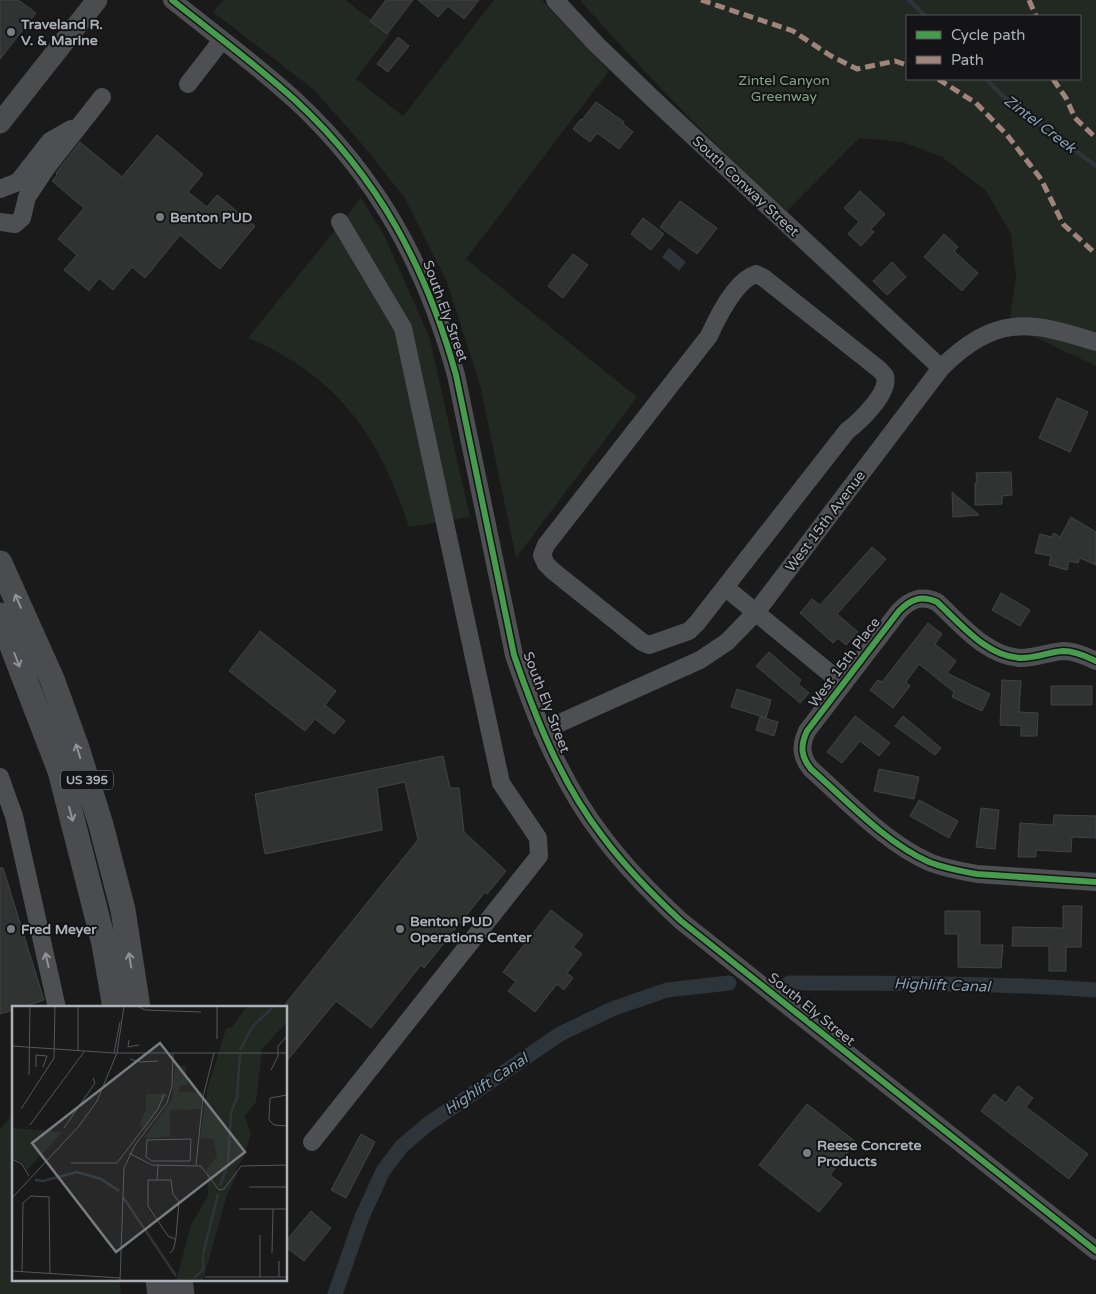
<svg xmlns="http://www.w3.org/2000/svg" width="1096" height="1294" font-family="'Varela Round',sans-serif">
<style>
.green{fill:#222822;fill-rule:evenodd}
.water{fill:#2d353b}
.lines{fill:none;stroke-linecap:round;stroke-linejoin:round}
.stream{stroke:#2d353b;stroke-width:4.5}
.canal{stroke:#2d353b;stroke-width:15}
.building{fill:#313232;stroke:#424346}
.minor{stroke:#4e4f52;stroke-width:18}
.major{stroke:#4b4c4e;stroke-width:21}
.highway{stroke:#4b4c4f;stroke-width:25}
.quiet{stroke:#a18479;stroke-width:5;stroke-dasharray:10 5;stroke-linecap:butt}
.cycleway-casing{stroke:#141416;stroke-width:9}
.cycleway{stroke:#469c4c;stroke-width:6}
.oneway{stroke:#8f9299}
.oneway2{stroke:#90939a}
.poi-dot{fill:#797c81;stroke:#141416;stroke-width:2}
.labels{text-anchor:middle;stroke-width:4;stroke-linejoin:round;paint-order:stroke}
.shield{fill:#141416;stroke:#7e8188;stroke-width:1}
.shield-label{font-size:12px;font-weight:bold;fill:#acb0b9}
.poi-label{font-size:14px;font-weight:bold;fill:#acb0b9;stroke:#141416;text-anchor:start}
.park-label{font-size:14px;fill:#84a385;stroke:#141416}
.street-label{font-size:14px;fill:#acb0b9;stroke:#141416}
.water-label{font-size:15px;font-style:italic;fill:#859fb2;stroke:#141416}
.inset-river{fill:none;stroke:#2d353b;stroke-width:2.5}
.inset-road{fill:none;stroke:#54565a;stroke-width:1}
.view{fill:#797c81;fill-opacity:0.15;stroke:#797c81;stroke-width:2.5}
.inset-edge{fill:none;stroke:#acb0b9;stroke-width:2.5}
</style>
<rect width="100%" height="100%" fill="#1a1a1a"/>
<path class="green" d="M223 0H345L390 34 356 79 403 116 494 0H542L562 22 609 71 466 259 637 397 516 558 480 385 447 282 404 197 362 144 313 89 213 12Z
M580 0H1096V366L1028 334 1010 317 1016 277 1011 234 986 191 942 157 902 142 859 138 787 211C714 145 645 74 580 0ZM907 16H1080V79H907Z
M361 198 384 235 429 336 470 517 409 527C380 437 338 376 248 338Z
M14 1113V1280H119L121 1294H0V1129Z"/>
<path class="water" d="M669 248 686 262 679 271 662 257Z"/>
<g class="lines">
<path class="stream" d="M909 0 925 16
M986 79 1006 99 1096 166"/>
<path class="canal" d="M789 983C891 983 994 983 1096 990
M335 1294 362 1217 383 1171 402 1146 428 1124 560 1034 612 1009 667 990 729 983"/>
</g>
<path class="building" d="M0 0H18L36 13 0 59Z
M386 0H413L387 34 370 21Z
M418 0H479L464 19 448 6 438 17Z
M398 37 409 46 388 72 377 64Z
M596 102 624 122 622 123 633 132 619 149 597 133 590 142 573 129 581 119 582 120Z
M157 135 203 174 188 192 207 207 217 195 255 226 220 269 180 235 145 278 132 267 113 290 99 278 89 291 64 270 77 255 58 239 84 208 52 181 57 175 56 173 80 142 122 177Z
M860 191 885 214 871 229 874 232 861 246 848 234 859 222 844 208Z
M680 201 717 228 697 254 660 227Z
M643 218 664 234 651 250 631 234Z
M944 234 958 247 954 251 978 273 962 291 924 257Z
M573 254 588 265 563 298 548 286Z
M892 262 906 277 887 295 873 281Z
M1057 398 1088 412 1070 452 1039 438Z
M1011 472 1012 495 1002 496V504L975 505V483H977L976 473Z
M952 492 979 515 953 517Z
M1071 517 1096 532V565L1080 558 1078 563 1069 561 1067 570 1049 565 1051 556 1035 553 1040 534 1051 537 1054 533 1060 537Z
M872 547 886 559 837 614 858 632 846 645 838 638 833 643 800 613 812 599 820 605Z
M1001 593 1030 610 1020 626 992 610Z
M928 623 942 634 935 644 956 661 947 673 990 694 982 711 952 697 954 692 919 664 906 682 910 686 893 708 870 690 878 680 882 682Z
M260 631 336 691 325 705 345 721 334 734 315 719 305 731 229 671Z
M769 652 801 680 798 684 809 693 800 703 756 666Z
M1002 680 1021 681 1019 712 1038 713 1037 736H1021V726L1000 725Z
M1051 686H1092V705H1051Z
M737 689 771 700 766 718 731 707Z
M855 716 890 743 879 756 860 741 842 763 827 752Z
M903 716 941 748 935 755 895 726Z
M760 717 778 722 774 736 756 730Z
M443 756 450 788H459L464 832 506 871 487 894 485 892 424 968 421 965 371 1028 336 1001 286 1062V1003L418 840 405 782 377 788 382 830 265 854 255 794Z
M879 769 919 777 914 799 874 791Z
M919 800 958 821 949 838 910 816Z
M981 808 999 810 995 849 976 847Z
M1054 815 1096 816V838L1072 837 1071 852 1036 850V857H1018L1020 823 1053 825Z
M0 868H3L44 1000 20 1008H14V1010L0 1014Z
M1063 906H1082L1081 947H1066V971H1049V946H1012L1013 927 1063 928Z
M551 910 583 935 573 947 582 954 567 973 573 978 564 990 557 984 535 1012 508 991 516 982 503 972Z
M945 911H980V945H1003L1001 968 958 967V934H945Z
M1018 1086 1033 1098 1026 1107 1088 1154 1069 1179 981 1111 994 1094 1006 1103Z
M807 1104 856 1142 830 1175 842 1184 819 1212 759 1165Z
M361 1134 375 1142 346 1198 331 1190Z
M311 1211 331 1228 304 1261 286 1247V1241Z"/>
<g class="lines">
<path class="minor" d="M172 0C213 33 257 65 296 101 379 178 426 267 456 375L514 655C536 719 561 783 603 837 626 868 653 895 681 921L1096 1251
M555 0 596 44 651 97 941 368
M188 84 222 40
M0 189 18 182 50 141 71 129
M0 222 15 224 22 218 27 197 47 167 102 97
M756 274 764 278 880 370C881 372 884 374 885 376 890 393 859 422 847 431L697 623 689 631 649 645 642 642 553 571 546 564 542 555 546 545 709 336C717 318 736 280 756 274Z
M726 588 843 684
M1096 661C1086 656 1075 651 1063 651 1049 652 1036 658 1021 658 987 657 961 624 937 602 921 595 911 599 899 611L807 731C800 746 801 757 811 769 846 800 886 843 929 862 944 868 960 871 977 874L1096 882
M542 731 700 660 727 642 757 611 941 368C995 315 1028 320 1096 342
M0 777 14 816 57 1008
M312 1142 539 856 538 838 501 783 403 328 340 222"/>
<path class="major" d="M0 123 97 0"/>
<path class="highway" d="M0 563 52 679 77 748 101 825 123 910 138 1008
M0 615 60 771 104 944 115 1008
M158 1280 160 1294
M180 1280 182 1294"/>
<path class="quiet" d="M701 0 793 31 831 56 857 69 895 61 907 65
M1029 0 1036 16
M938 79 976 103 1007 135 1041 179 1063 224 1096 254
M1053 79 1066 98 1075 118 1096 138"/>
<defs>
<path id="cycleway" d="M172 0C213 33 257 65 296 101 379 178 426 267 456 375L514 655C536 719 561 783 603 837 626 868 653 895 681 921L1096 1251
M1096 661C1086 656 1075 651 1063 651 1049 652 1036 658 1021 658 987 657 961 624 937 602 921 595 911 599 899 611L807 731C800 746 801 757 811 769 846 800 886 843 929 862 944 868 960 871 977 874L1096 882"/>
</defs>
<use href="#cycleway" class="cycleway-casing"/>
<use href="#cycleway" class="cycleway"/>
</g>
<defs><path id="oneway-shaft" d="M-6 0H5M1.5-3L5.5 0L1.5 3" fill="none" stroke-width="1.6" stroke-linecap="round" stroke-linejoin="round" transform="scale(1.25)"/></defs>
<g class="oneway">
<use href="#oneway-shaft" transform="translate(18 601) rotate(-113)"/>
<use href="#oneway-shaft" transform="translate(17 660) rotate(69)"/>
<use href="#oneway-shaft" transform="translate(78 751) rotate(-108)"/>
<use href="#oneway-shaft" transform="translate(71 814) rotate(75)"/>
<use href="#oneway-shaft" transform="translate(130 960) rotate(-99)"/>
</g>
<use class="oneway2" href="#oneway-shaft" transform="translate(47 960) rotate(-103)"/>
<g class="poi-dot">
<circle cx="11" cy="32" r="5"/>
<circle cx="160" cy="217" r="5"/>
<circle cx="11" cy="929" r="5"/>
<circle cx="400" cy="929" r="5"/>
<circle cx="807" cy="1153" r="5"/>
</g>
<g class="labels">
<rect class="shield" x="61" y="770.5" width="52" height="19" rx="4"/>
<g class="shield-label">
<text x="87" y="784">US 395</text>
</g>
<g class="poi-label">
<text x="21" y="29">Traveland R.<tspan x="21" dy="16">V. &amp; Marine</tspan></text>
<text x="170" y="222">Benton PUD</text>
<text x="410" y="926">Benton PUD<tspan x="410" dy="16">Operations Center</tspan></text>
<text x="21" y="934">Fred Meyer</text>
<text x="817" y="1150">Reese Concrete<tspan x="817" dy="16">Products</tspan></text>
</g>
<g class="park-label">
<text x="784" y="85">Zintel Canyon<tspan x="784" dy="16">Greenway</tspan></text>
</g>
<g class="street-label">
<text transform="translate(746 186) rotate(43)" y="5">South Conway Street</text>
<text transform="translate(446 311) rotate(70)" y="5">South Ely Street</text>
<text transform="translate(825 521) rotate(-53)" y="5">West 15th Avenue</text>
<text transform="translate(844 662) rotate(-53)" y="5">West 15th Place</text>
<text transform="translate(547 702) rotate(69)" y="5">South Ely Street</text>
<text transform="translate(812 1009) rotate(39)" y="5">South Ely Street</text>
</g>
<g class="water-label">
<text transform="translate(1040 124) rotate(37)" y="5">Zintel Creek</text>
<text transform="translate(942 985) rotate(2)" y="5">Highlift Canal</text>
<text transform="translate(486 1084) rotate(-34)" y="5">Highlift Canal</text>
</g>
</g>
<g transform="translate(12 1006)">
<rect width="275" height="275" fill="#1a1a1a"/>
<path d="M235 0H275V16L250 43 244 96 233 110 239 128 231 153 223 164 226 166 214 192 191 275H164L179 219 196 190 195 162 205 150 201 133 188 132 195 84 214 23 221 20ZM163 59 174 60 175 79H168L167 86H191L188 103 158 104V131L132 132 160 93ZM134 88H156L133 124 127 119 134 103ZM0 122 51 126 15 164 11 157 0 151Z" fill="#222822"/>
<path class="inset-river" d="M228 44 241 20 262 0M23 174 31 175 65 166 89 173 107 185M208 180 216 158 219 107 225 91 228 48M111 191 164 270M191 248 206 188M182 272 191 264V249"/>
<path class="inset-road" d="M125 0 133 4 189 6M205 33V0M117 34 116 41 127 39M0 40 102 47H275M66 45V0M102 47 108 16M118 53 128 56 146 55M24 61V49L35 50 31 61M259 64 266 50V40L275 30M17 69 18 0M9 103 42 52 43 0M257 114 258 92 275 89M257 114 262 119 275 120M18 119 72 46M52 122 83 77 81 72M179 133 178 155H140L134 151 135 134ZM117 147 140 159 189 160 207 184 212 183 229 160 275 159M0 153 10 158 17 170M59 157H105L146 103 152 88M184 159 191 91 202 47M145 174 146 159M237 181H275M37 191 38 267M0 192 67 120 85 95 105 47 112 0M227 203H275M248 229V271M158 247 161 244 163 237 164 231 167 196 161 188 159 174H136V200L156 230 163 233M260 247 261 203M0 265 108 272M10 266 11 197 19 190 37 191M193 271H275M267 271V255M108 275 112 162 123 139 155 97 160 80 161 47"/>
<path class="view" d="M148 37 233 146 104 246 20 137Z"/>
<rect width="275" height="275" class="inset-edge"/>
</g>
<rect x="906" y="15" width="175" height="65" fill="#141416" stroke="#515257"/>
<rect x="916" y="31" width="25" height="8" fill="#469c4c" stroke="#515257"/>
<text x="951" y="40" font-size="15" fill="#acb0b9">Cycle path</text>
<rect x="916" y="56" width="25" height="8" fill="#a18479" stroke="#515257"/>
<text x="951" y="65" font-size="15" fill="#acb0b9">Path</text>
</svg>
